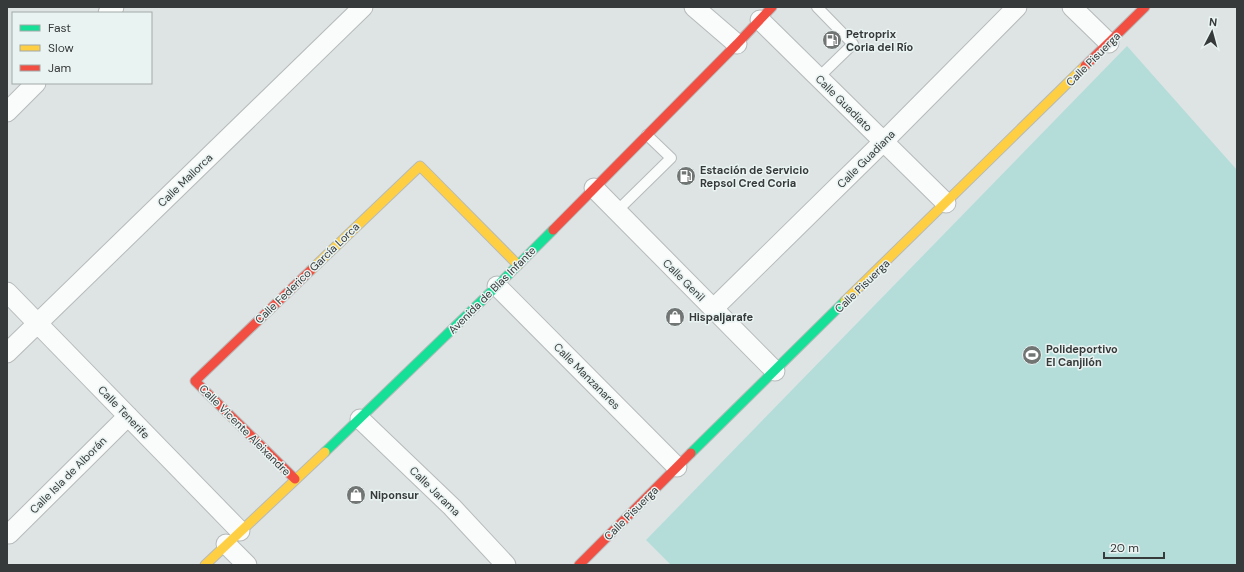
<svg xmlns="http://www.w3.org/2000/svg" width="1244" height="572" font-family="'DM Sans',sans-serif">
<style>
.green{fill:#b4ddda}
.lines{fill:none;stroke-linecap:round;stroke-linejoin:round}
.lane-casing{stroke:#b6baba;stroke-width:12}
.street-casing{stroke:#b6baba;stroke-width:21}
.fast-casing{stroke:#b6baba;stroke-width:11}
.slow-casing{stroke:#b6baba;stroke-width:11}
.jam-casing{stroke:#b6baba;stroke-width:11}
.lane{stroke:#fafbfb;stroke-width:10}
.street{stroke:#fafbfb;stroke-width:19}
.fast{stroke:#16e098;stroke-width:9}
.slow{stroke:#ffcf43;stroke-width:9}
.jam{stroke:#f24e42;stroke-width:9}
.labels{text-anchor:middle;stroke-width:3;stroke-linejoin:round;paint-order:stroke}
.poi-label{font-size:11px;font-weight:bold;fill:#373a3a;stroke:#e9f3f2;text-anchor:start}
.street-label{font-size:11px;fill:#373a3a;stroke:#e9f3f2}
</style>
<rect width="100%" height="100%" fill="#dee4e3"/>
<path class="green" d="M1127 46 1237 170V565H671L646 540Z"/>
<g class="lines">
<defs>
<path id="lane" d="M817 7 853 44 818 78
M617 211 671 158 647 135"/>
<path id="street" d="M694 7 737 44
M1072 7 1109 43
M108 13 114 7
M760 20 946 203
M7 112 36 83
M594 188 775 371
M497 286 677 467
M7 292 240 531
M713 309 883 142 1017 7
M7 353 363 7
M360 419 452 507 506 565
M9 534 128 416
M226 544 247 565"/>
<path id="fast" d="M325 452 497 286 553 230
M691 453 845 301"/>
<path id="slow" d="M311 270 420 166 518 265
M845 301 1085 66
M205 565 325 452"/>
<path id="jam" d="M1085 66 1145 7
M553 230 737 44 772 7
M295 479 195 381 311 270
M579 565 691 453"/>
</defs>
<use href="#lane" class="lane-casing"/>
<use href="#street" class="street-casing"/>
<use href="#fast" class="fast-casing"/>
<use href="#slow" class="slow-casing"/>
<use href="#jam" class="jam-casing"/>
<use href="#lane" class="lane"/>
<use href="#street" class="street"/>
<use href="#fast" class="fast"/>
<use href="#slow" class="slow"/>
<use href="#jam" class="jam"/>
</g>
<defs>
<symbol id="fuel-disc" viewBox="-11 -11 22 22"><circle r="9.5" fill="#717675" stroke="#e9f3f2"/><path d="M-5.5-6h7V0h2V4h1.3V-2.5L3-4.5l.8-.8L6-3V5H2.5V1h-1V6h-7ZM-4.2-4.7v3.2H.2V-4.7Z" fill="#fff"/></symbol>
<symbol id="shop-disc" viewBox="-11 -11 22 22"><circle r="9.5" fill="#717675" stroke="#e9f3f2"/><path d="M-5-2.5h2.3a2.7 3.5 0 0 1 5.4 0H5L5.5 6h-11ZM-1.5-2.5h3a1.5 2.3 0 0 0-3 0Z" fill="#fff"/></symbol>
<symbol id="stadium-disc" viewBox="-11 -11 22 22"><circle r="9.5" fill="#717675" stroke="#e9f3f2"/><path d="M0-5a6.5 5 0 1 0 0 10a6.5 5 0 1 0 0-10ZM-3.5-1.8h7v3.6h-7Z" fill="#fff"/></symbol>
</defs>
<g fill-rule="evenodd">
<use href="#fuel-disc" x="821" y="29" width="22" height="22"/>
<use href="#fuel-disc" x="675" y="165" width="22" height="22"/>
<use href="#shop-disc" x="664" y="306" width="22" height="22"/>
<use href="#stadium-disc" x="1021" y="344" width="22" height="22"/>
<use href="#shop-disc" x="345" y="484" width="22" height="22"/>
</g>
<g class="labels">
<g class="poi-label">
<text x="846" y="38">Petroprix<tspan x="846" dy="13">Coria del Río</tspan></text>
<text x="700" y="174">Estación de Servicio<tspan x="700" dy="13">Repsol Cred Coria</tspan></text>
<text x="689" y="321">Hispaljarafe</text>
<text x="1046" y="353">Polideportivo<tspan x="1046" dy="13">El Canjilón</tspan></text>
<text x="370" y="499">Niponsur</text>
</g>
<g class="street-label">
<text transform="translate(1093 59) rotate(-45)" y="4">Calle Pisuerga</text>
<text transform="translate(844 103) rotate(45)" y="4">Calle Guadiato</text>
<text transform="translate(866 159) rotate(-45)" y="4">Calle Guadiana</text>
<text transform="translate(185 180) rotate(-44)" y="4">Calle Mallorca</text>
<text transform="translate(307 273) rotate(-44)" y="4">Calle Federico García Lorca</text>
<text transform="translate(684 280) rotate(45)" y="4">Calle Genil</text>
<text transform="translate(862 286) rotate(-44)" y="4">Calle Pisuerga</text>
<text transform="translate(492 290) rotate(-45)" y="4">Avenida de Blas Infante</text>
<text transform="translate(587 376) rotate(45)" y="4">Calle Manzanares</text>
<text transform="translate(124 412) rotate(46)" y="4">Calle Tenerife</text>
<text transform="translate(245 430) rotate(45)" y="4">Calle Vicente Aleixandre</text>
<text transform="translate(68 475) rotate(-45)" y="4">Calle Isla de Alborán</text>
<text transform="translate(435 491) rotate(44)" y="4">Calle Jarama</text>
<text transform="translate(631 513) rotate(-45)" y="4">Calle Pisuerga</text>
</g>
</g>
<rect width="1244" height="572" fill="none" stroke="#373a3a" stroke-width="16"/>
<rect x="12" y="12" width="140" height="72" fill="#e9f3f2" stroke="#a2a9a8"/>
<rect x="20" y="25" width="20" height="6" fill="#16e098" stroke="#a2a9a8"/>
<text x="48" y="32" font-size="12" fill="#373a3a">Fast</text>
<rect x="20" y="45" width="20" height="6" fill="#ffcf43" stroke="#a2a9a8"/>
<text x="48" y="52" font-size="12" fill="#373a3a">Slow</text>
<rect x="20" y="65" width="20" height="6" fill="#f24e42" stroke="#a2a9a8"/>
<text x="48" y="72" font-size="12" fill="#373a3a">Jam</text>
<g transform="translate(1212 32) rotate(6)" stroke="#e9f3f2" stroke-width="3" paint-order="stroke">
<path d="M0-3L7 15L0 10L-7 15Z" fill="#373a3a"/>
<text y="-6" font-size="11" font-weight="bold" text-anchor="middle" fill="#373a3a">N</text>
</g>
<path d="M1104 552v6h60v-6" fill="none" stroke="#373a3a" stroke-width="2"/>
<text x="1110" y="552" font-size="12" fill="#373a3a" stroke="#e9f3f2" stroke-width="3" paint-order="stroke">20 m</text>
</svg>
